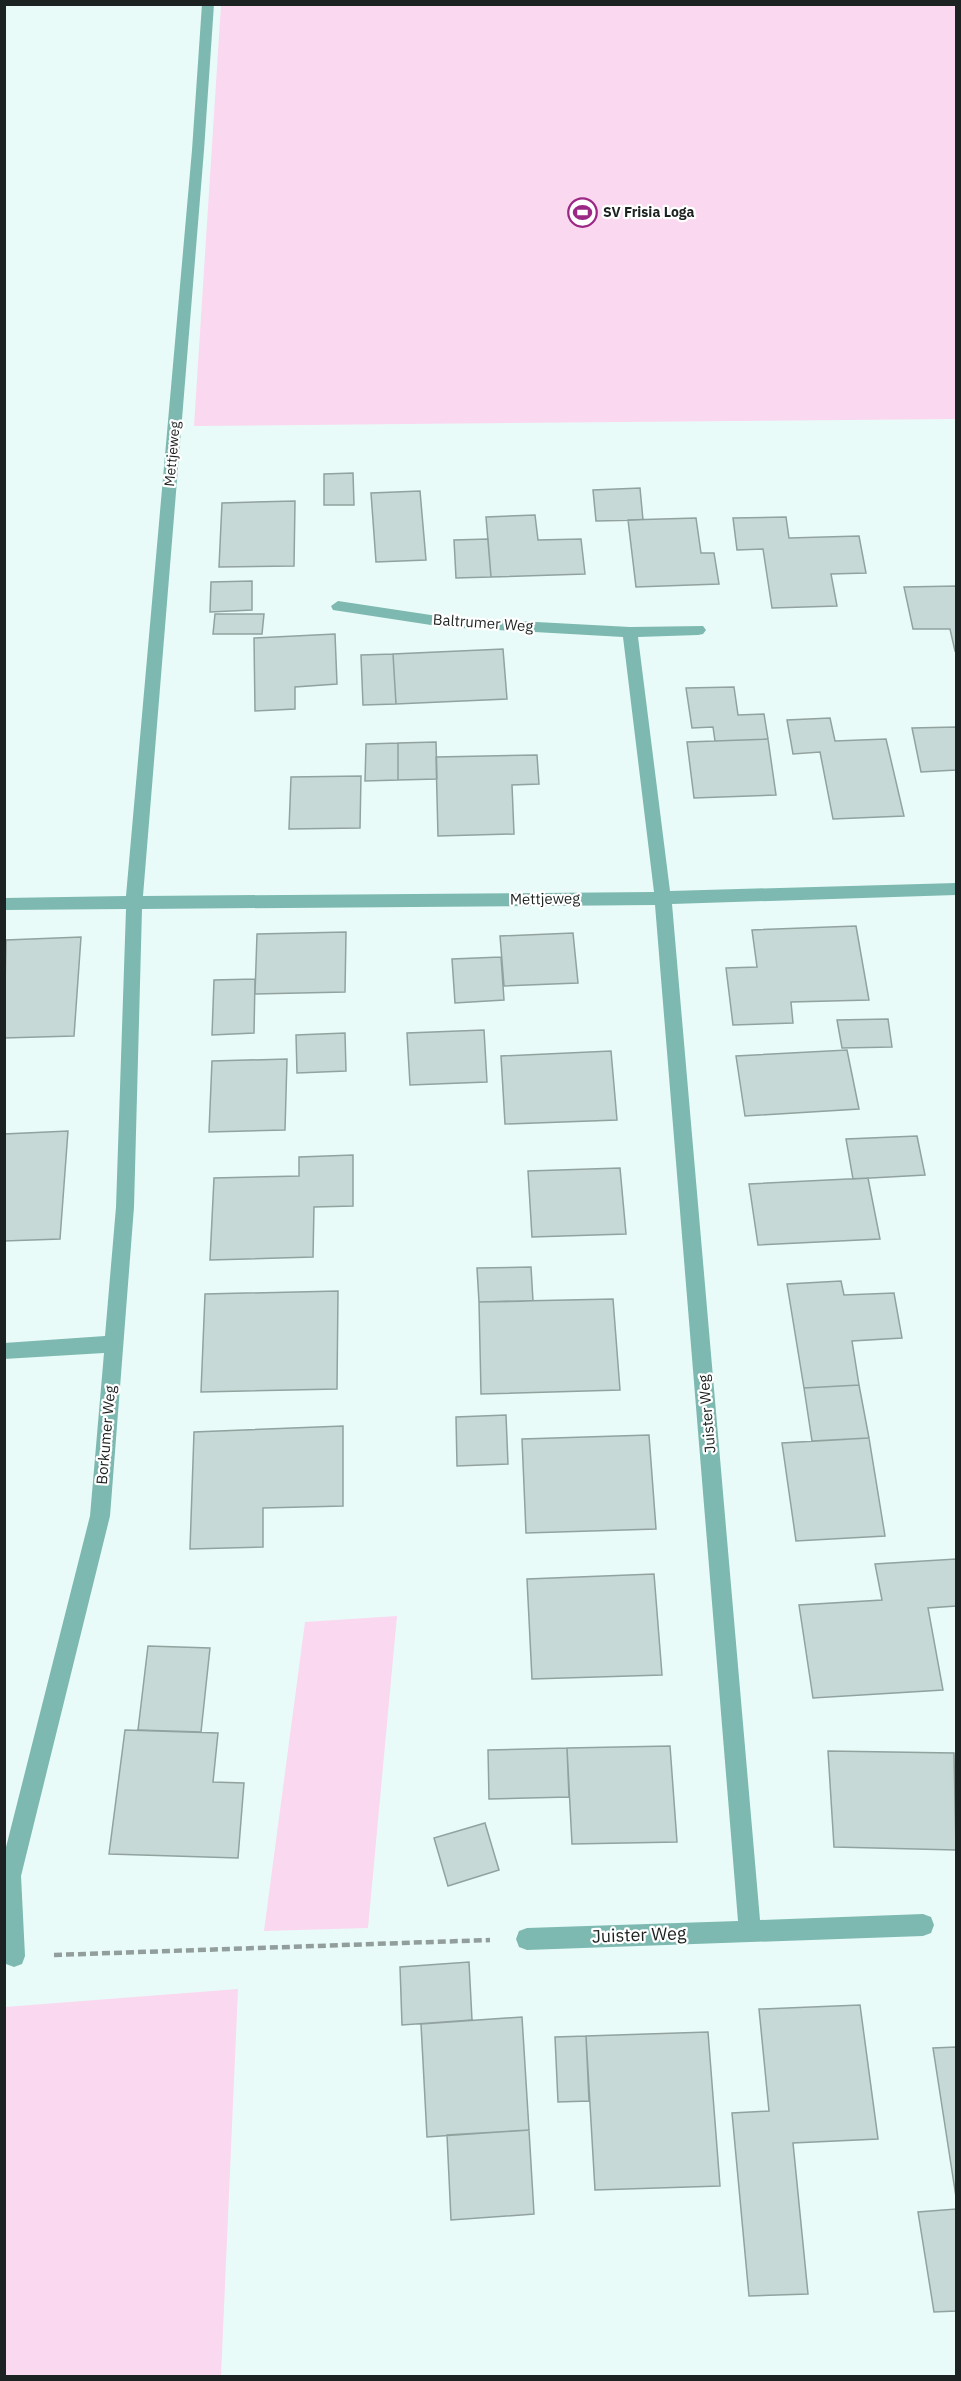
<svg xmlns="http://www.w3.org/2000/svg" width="961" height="2381" font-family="'IBM Plex Sans',sans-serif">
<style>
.green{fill:#fad8f0}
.building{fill:#c7d9d6;stroke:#91a29f;stroke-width:1.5}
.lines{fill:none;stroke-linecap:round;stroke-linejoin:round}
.path{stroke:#919e9c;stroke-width:4.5;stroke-dasharray:8 4;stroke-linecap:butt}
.minor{fill:#7db9b0;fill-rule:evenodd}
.labels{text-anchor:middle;stroke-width:4.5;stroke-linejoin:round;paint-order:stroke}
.far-poi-label{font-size:14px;font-weight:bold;fill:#1c2221;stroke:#fff;text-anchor:start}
.far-street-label{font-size:14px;fill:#1c2221;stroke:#fff}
.street-label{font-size:15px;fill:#1c2221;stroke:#fff}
.near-street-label{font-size:18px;fill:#1c2221;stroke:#fff}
</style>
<rect width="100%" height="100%" fill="#e9fbf8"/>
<path class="green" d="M221 5H956V419L194 426Z
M397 1616 368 1928 264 1931 305 1622Z
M238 1989 221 2376H5V2007Z"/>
<path class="building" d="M353 473 354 505H324V474Z
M640 488 643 520 596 521 593 490Z
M420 491 426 560 376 562 371 493Z
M295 501 294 566 219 567 222 503Z
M535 515 538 540 581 539 585 574 491 577 486 517Z
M786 517 789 538 859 536 866 573 831 574 837 606 772 608 763 549 737 550 733 518Z
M696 518 701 553H714L719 584 636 587 628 520Z
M488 539 491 577 456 578 454 540Z
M252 581V610L210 612 211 582Z
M956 586V651H955L950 629H913L904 587Z
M215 614H264L262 634H213Z
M335 634 337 684 295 687V709L255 711 254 638Z
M503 649 507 699 396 704 393 654Z
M393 654 396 704 363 705 361 655Z
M734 687 738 715 764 714 768 739 715 741 713 727 692 728 686 688Z
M830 718 835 741 886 739 904 816 833 819 820 752 793 754 787 720Z
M956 727V770L921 772 912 728Z
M768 739 776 795 694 798 687 742Z
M436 742 437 779 398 780V743Z
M398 743V780L365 781 366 744Z
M537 755 539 784 512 785 514 834 438 836 436 757Z
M361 776 360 828 289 829 291 777Z
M856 926 869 1000 791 1002 793 1023 733 1025 726 968 757 967 752 930Z
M346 932 345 992 255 994 257 934Z
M573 933 578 983 504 986 500 936Z
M81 937 74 1036 4 1038 6 940Z
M501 957 504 1000 455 1003 452 959Z
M255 979 254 1033 212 1035 214 980Z
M888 1019 892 1047 842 1048 837 1020Z
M484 1030 487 1082 410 1085 407 1033Z
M345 1033 346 1071 297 1073 296 1035Z
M847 1050 859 1109 745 1116 736 1056Z
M611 1051 617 1120 505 1124 501 1056Z
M287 1059 285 1130 209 1132 212 1061Z
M68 1131 60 1239 4 1241V1134Z
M917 1136 925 1175 853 1179 846 1139Z
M353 1155V1206L314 1207 313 1257 210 1260 214 1178 299 1176V1157Z
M620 1168 626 1234 532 1237 528 1171Z
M868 1178 880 1239 758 1245 749 1184Z
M531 1267 533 1301 479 1302 477 1268Z
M841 1281 844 1295 894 1293 902 1338 852 1341 859 1385 804 1388 787 1284Z
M338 1291 337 1389 201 1392 205 1294Z
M613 1299 620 1390 481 1394 479 1302Z
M859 1385 869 1438 812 1441 804 1388Z
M506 1415 508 1464 457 1466 456 1417Z
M343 1426V1506L263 1508V1547L190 1549 194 1432Z
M649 1435 656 1529 526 1533 522 1439Z
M869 1438 885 1536 796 1541 782 1443Z
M956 1559V1606L928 1608 943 1690 813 1698 799 1605 882 1600 875 1564Z
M654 1574 662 1675 532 1679 527 1579Z
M148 1646 210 1648 201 1732 138 1730Z
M125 1730 218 1733 213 1782 244 1783 238 1858 109 1854Z
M670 1746 677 1842 572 1844 567 1748Z
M567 1748 569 1797 489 1799 488 1750Z
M828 1751 954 1753 956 1850 834 1847Z
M485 1823 499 1870 448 1886 434 1838Z
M469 1962 472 2020 402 2025 400 1967Z
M860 2005 878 2139 793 2143 808 2294 749 2296 732 2113 769 2111 759 2009Z
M522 2017 529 2130 427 2137 421 2024Z
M708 2032 720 2186 595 2190 586 2036Z
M586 2036 589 2101 558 2102 555 2037Z
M956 2047V2197L933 2048Z
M529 2130 534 2214 451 2220 447 2135Z
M956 2209V2311L934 2312 918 2212Z"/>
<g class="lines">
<path class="path" d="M54 1955 490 1940"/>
<path class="minor" d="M202 4H214L204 150 143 896 654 892 623 637 444 627 333 610 331 606 338 601 444 617 630 627 703 626 706 630 703 634 698 635 638 637 670 891 956 883V895L672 904 760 1920 923 1914 931 1917 934 1925 931 1933 923 1936 527 1950 519 1947 516 1939 519 1931 527 1928 738 1921 655 905 142 909 134 1207 110 1516 21 1876 25 1956 22 1964 14 1967 6 1964 4 1960V1855L90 1516 104 1353 4 1359V1343L105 1336 116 1207 126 909 4 910V898L126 896 192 150Z"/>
</g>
<defs>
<symbol id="stadium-ring" viewBox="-11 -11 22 22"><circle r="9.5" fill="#fff" stroke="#9b2885" stroke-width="1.5"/><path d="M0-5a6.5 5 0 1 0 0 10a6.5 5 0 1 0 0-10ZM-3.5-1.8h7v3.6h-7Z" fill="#9b2885"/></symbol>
</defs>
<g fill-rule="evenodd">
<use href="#stadium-ring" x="566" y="196" width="33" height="33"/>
</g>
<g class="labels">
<g class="far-poi-label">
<text x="603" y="217">SV Frisia Loga</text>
</g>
<g class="far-street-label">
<text transform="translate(172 454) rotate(-85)" y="5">Mettjeweg</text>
</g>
<g class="street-label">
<text transform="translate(483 623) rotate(4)" y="5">Baltrumer Weg</text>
<text transform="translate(545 899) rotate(-1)" y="5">Mettjeweg</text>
<text transform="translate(707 1414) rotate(-95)" y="5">Juister Weg</text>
<text transform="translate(106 1435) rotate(-85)" y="5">Borkumer Weg</text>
</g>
<g class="near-street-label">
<text transform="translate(639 1935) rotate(-2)" y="6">Juister Weg</text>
</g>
</g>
<rect width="961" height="2381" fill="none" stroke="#1c2221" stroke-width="12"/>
</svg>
